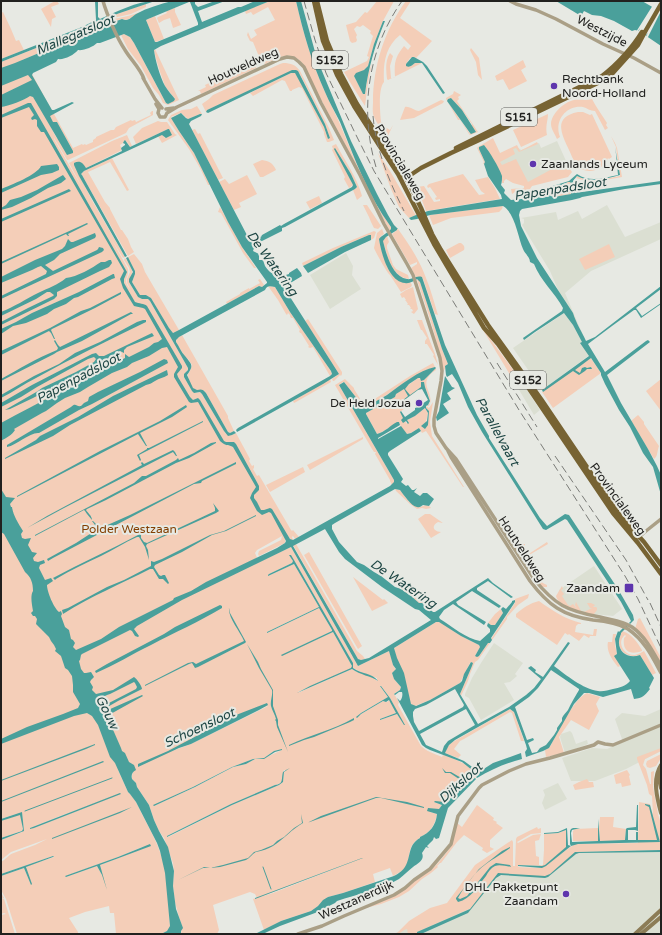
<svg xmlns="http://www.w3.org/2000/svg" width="662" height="935" font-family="'Varela Round',sans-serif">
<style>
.built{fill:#dbdfd2}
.green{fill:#f4ceb8;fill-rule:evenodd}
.water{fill:#4aa09b;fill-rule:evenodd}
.pier{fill:#e7e9e3}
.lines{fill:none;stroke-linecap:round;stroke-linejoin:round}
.stream{stroke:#4aa09b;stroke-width:1}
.tertiary{stroke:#aa9f86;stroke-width:3.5}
.secondary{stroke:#8c7c56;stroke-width:4}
.primary{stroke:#776333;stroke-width:4.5}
.rail{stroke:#7b7c78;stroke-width:1;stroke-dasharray:8 4;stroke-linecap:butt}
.poi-dot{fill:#5e35ad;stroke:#e7e9e3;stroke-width:1.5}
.labels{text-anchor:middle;stroke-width:4;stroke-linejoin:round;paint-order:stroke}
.shield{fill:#e7e9e3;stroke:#5c5d5a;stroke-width:1}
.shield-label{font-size:11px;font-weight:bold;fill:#21211f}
.street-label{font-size:12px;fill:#21211f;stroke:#e7e9e3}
.poi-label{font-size:12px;fill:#21211f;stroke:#e7e9e3;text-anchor:end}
.park-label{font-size:12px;fill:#844003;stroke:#e7e9e3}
.water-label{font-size:13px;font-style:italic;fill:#1e4644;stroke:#e7e9e3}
</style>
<rect width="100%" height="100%" fill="#e7e9e3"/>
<path class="built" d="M557 141 567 163 566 166 528 185 506 175 499 162 516 146 521 150 539 143 541 148Z
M607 205 625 237 661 222V239L591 271 565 293 591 354 542 390 513 348 567 311 550 271 522 225 524 223V219L521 218 556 212 558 220 578 211 582 219Z
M346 253 353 266 352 275 361 289 330 309 310 275Z
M517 375 540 410 534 415 512 378Z
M594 566 622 609 613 616 585 613 565 605 558 599 559 590Z
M494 643 523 663 515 674 517 676 510 682 504 683 514 700 481 720 469 698 465 696V694L472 678 481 663Z
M661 709V751L626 769 595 781H571L562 758 592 748 607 749 623 742 615 719 622 713 645 716Z
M570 731 572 733 576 744 587 740 588 744 565 753 560 737 561 734Z
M558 783 567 799 545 810 542 803 545 795 543 790Z
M661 848V934H394L409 926 420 930 495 869 550 870 577 852Z"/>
<path class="green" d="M55 1H57L59 4 51 7 56 17 52 19 51 27 41 9Z
M270 1H296C303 32 312 63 325 92 329 102 335 112 339 122 354 157 368 196 391 227V229L390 231 386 224 343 140 325 107 303 64C291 49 278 58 265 64L260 59 253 42 250 41 247 35 248 32 251 39 257 35 254 30 275 20 268 7 253 15 251 12 246 14 245 11Z
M377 1H394L383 21 374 44 368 66 364 70 354 76 363 94H365L368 75 372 63 368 82 365 106 353 87 344 72 367 61 369 57 367 56 373 36 370 33 371 31 363 25 360 27 357 26 354 29 357 35 356 37 357 40 356 42 352 43 350 41 346 25 356 22 365 12 367 13 368 12Z
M406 1H411L400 18 432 41 416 58 414 57 410 58 406 64 411 66 415 63H422L388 80 387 79C386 70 385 61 390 53L393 56 390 66 391 78 395 77C394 63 395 57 404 46L408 50 411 46 400 35C385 47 383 64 384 82 378 89 380 112 381 122L385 124V127L390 130 393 125 387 138C383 131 377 124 374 117 372 113 373 106 373 102 373 66 385 29 406 1Z
M146 4V7L131 14 113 18 114 19 128 16 141 12C135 15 129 22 122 19 114 22 105 25 97 28 88 33 78 41 67 41L60 45H58L22 60 32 74 52 111 53 114H54L73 148 82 144 83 145 85 144 86 145 93 142V140L96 138V137L111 130H114L116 127 131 120 132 121 135 120 136 122 151 115 150 113 152 111H153V115L129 128 126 133 68 160H67L54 138V139L83 189 69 163 112 141 127 135 132 146 130 147 127 142 124 141 123 143 120 145 122 150 86 168 74 165 93 202 125 257 123 258 112 240 128 269C129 279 122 279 130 289L127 283V279L130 272 129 268 124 260 125 258C128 262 132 267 132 271 133 275 130 278 129 282L138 297 142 299H148L150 301 188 368V370L186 372 184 377 192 391 197 393 200 392 202 394 226 434 232 435 236 433 250 459 249 461 252 466 254 465V468L253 469 257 476 259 475 291 530 292 531 293 530 299 537 295 539 293 536 292 537 293 540H291L286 534 285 543 259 556 258 554 259 551 281 540 282 536 257 550 255 553 259 562 291 547 358 666 389 651 390 653 393 665 396 670 392 673 394 679 401 687 400 690 394 694 399 702 398 705 421 746C426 751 435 754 442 757L443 755C455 759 471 765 477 776L468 782 462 779 465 784 445 803 434 802 442 805 439 809 430 812 437 814C435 825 430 833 420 837V838C407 845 411 856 406 867 403 871 397 874 393 876L390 868 373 874 375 882 343 893 328 897 318 906 311 911 281 921 264 930 253 899 273 893 362 858 257 898 255 894 250 892 213 905 219 930 217 934H181L182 926 179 917 175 902 173 886 174 871 173 863 164 838 159 831 154 820 149 805 137 787 136 783 132 779V775L133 772 118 770 128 792C135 798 139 808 143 816 149 828 156 840 160 852 168 873 168 904 170 926 169 931 166 932 161 934H116L114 913H110L109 906 85 912 69 918 78 932V934H17L6 899 1 890V876L24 868 31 885 26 869 27 866 54 857 53 856 1 874V862L4 860 11 854 35 845 47 839 11 852 1 860V840L22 832 24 830 22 813 13 815 1 819V62L59 39 60 41 63 40 62 37H63L89 27 117 14ZM46 118 53 122H57L73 151V153L56 137ZM291 555 353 663V668L363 673 377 678V681C371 674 360 675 352 669L300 692H298L352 668V666L333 632 282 655 332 631V630L319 608 267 633V632L319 607 294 564 268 576 269 574 292 563 293 561ZM380 686H381L390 698 404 725 397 714 380 720V719L396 713 390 700 387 702 383 701 356 717 361 713 388 697ZM268 706 191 744 172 751 236 715ZM282 750 262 759H255L246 764 233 767 195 787 154 806V805L193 787 232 767 253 759 264 758 274 751ZM284 770H286L284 772 283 782 279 785 232 805 168 837 167 836 231 804 275 785C285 784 281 777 284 770ZM120 794 34 828H30L60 816ZM150 846 100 865 102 875 97 866 66 877V876L118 857 142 847Z
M175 8V12L181 25 173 28 170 18 164 20 159 23 157 18 158 17 167 13 166 11Z
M3 12 11 29 16 41 19 40 24 50 1 59V13Z
M155 16 164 39 155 42 146 20Z
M124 34 130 37 134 43 166 103 168 104 175 99 165 86 159 69 155 55 154 50 155 49 179 100 168 105 163 103 159 95 153 88 141 66 128 49 121 35Z
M471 48 479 58 482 80 478 75 476 62 470 50Z
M254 60 257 65 256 68 201 94 200 91H198L206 87 205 85 227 74 243 67 246 69 252 66V64L254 63Z
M523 60 526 67 521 70 527 81 509 90 503 79 497 81 495 76Z
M283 63C291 63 296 65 300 71L329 128 334 140 329 142H327L324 134V132L302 88 299 87 292 90V91H290L285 81 282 80 253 96 250 93 291 73 295 72 324 127 328 139 330 138 325 124 300 74 294 70 207 110 206 112 202 104 209 99 213 95 280 64Z
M454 91 461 95 458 97 459 99 457 101 472 123 478 132 470 135 469 134 460 120H458L446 99V98L453 94ZM451 98 462 110 472 124 470 134 447 101 448 99Z
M592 99C596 107 602 115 607 123L606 125 608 128 605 130 595 111C590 111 587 108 583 107 565 105 554 122 560 137L557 139C555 134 551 129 551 124 551 114 564 102 574 100 580 99 586 101 592 99Z
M441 100 444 101 443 103 414 118 400 120 405 107C410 106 414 111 419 111Z
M197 106 202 114H200L188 119 181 113 171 117 179 131 194 153 210 185H208L200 168 189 149 168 120 171 115 182 110 191 109Z
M578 112H583L590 115 592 114 612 157 609 159 608 158C604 169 590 175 580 168 574 164 572 156 569 150 561 133 553 117 578 112Z
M548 114C548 121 545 126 547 135L521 147 513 130Z
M158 121 161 122H167L175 134 177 135 162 143 158 136 162 134 165 138 168 129 136 144 133 137 142 128Z
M195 129 198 134 200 133 223 178 218 180 192 130Z
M611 136 615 143 617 148 622 177 594 182H588L586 180 584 182 583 180 576 178 577 176C590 184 606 178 620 176L616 147Z
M493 138 500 153 517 145 520 151 537 142 538 144 519 152 516 148 513 149 515 154 500 162 502 165 516 159 528 182 565 162 572 172 568 177 532 186 530 189 515 192 512 194 511 189 524 188V186L513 183 506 179 504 181V183H502V181L488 150 484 145 479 149 485 162 484 164H483L484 162 477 148 478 147Z
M336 144C345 161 357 177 362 196L357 200 353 190 355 189 357 187 351 174 335 148 352 183 353 185 349 188 344 179 345 177 332 150 333 149 332 146Z
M378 153 390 171 415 214 416 215 409 218 399 207 391 189Z
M112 158 129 190 127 191 110 162 88 172 105 202 110 208V209L121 230H122L128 239 131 247 134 252 128 256 82 175 81 174 84 171Z
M262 160C269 161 273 163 276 170L263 177H260L253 164Z
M463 174 479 195 485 194 481 191 475 180 488 177 495 188 500 199 426 211 417 187 424 186 434 202 440 201V199L436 200 435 198 437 197 430 187 428 188 427 186 429 184Z
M247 175 257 194 239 203 241 207 234 210 219 182 225 179 229 184Z
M568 182H570L571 183V194L554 197 552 194V191L554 188Z
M319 196 322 203 310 209 306 202Z
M363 205H367L381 226 378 229 374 228 371 222 369 217Z
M503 206 502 209 499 212 451 218 433 225 429 215Z
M220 207 242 247 256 268H254L243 253 221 213 218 212Z
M382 229 384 234 381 236 379 241C384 259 387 274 404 283L410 282 412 285 411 287 401 292 390 275C387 273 376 253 374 248L377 233Z
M397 229H398C409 244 420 261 426 278 431 290 434 302 438 315L435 314 423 279 422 277H416L411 268 417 264V262L410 265 392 234 397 230Z
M374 231 376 232 374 238 371 240V237L369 235 341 247 303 266 302 263 333 248Z
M387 236 389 242 387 245V248L393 265 396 269 408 275 409 279C391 277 387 255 383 241V239Z
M459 243H461C464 245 465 247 464 250L450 258 446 250Z
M609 244 615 257 585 270 579 259Z
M134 254 142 264 145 272 179 330 174 333 171 332 151 298 146 295H140L132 282 135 274V271L128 257Z
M260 279 264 285 262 287 259 286 227 304 226 302 240 294V293L249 288V289L260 283 258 280Z
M417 280H419L420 282 442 349 448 364 445 366V369L443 371C438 340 427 310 417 280Z
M268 286 275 287 290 312 331 371 332 374 330 376 313 347 310 348 308 347 309 346 301 333H300L299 331 300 330 293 318H291L290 316V315L288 313 287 315 286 314 278 300Z
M413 287 418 309 414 314 411 312 413 311 412 309H410L411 308 409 305H407L408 304 406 301H405L406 300 404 297 402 298 400 294 406 290Z
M308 319 342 372V374L341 376 340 375 334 381H333L332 379 339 374 305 321Z
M417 320H422L423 323 435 354 438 365 433 356 434 355 427 344H425V341L427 338 422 330H421Z
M480 325 516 374 512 378Z
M182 335 228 416V418L234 431 230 433 228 432 206 393 204 391C201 390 199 391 196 390 191 389 188 379 188 374L190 371 192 365 188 359 185 357 176 342C176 338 179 337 182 335Z
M590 357 601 373 553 408 542 392Z
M433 363 435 367C419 371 402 385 388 394 381 399 373 403 365 407L362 405 344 382H343L339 385 394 480V484L392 485 390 481V480L375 454 376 452H374L372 449 335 385 345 379 354 388V389L362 402H364L367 404 410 376Z
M436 368V370C415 384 436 392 429 406H428L427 405H428L430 403C430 396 425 390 424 382L421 387 410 396 408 395V396L402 402 406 407 405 408 400 412 405 421 407 424V420L415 416 425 408 428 413 426 422H428L429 411 426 408V406L429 408 433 402 430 422 432 436 464 487H463L426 431 422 433 419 428 411 433 407 434 402 429 399 422 380 433 377 434 366 414V413L395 397 396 394 418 378 424 380Z
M330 379 331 382 296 402 294 403 293 401Z
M661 379V411L646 391Z
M638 415 639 416 644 422V424L659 446C657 451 658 456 654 459L631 421Z
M363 437V439L310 470 307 465Z
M303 467 305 472 270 492 266 485Z
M395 489 400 490 409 502 420 507 426 505 429 506 431 508 426 509 422 508 417 509 410 504 396 491Z
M425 514H430L443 523 438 522C431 526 433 531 441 532L431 538 418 519Z
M547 542 548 544 524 558C530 567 537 582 547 585V587H542L532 574 515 547 519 544H525V546L524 545 519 548 524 557Z
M296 544 357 651 363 656 365 659 361 660 358 659 293 545Z
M309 552 362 646 358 649 304 555Z
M353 577 383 600 384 599 388 603 372 611Z
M406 584 408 587V590L413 591 415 595 414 596 419 602 426 597 427 599 424 603H419L411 596 398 588Z
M562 586 563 589 561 590 564 594 562 596 568 605 570 606 573 604 577 609 575 605 576 602 581 611 584 612 592 608H590L587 603H591L595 605 593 607H596L597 608V610L594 614C584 614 558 607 556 596Z
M529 594 528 598 518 605 507 617V619L492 640 491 639 515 603V599Z
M539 601C553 611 565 619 581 623V624H578L576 626 575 632 593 635 594 629H597L596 636H590L589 638 584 635 579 641 569 634 568 635 565 633 557 645 516 617V614C523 608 530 603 539 601Z
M501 609 503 614 495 625H491L488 623 495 614Z
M640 618 661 658V664L635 629 638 619Z
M436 622H439L442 623 461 636 479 645 480 647 475 656H479L488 643H490L478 660 475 662 470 674 468 681 461 696 460 694 472 666V662L470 663 460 683 430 700 415 706H413L410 703 396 658 394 648 402 643Z
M622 631C632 634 637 642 642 650V651C631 655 622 652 624 638L626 636 625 635C616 642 624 656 635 655 638 654 641 653 644 651L656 673 652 675 640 655C626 659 614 649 621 634L620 633Z
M613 634H616L615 639V645L617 654V660L620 666 618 667C612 660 606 651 608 642H612Z
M587 693 600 697 596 704 599 711 589 730 571 720 559 737 564 753 546 757 545 750 549 748 551 745C558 732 574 698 587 693Z
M510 709 514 712 524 741H521L512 713 510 712 464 739 460 741 454 749 461 755 458 758 445 753 448 746 451 743Z
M661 748V751L645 759 643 765 646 769 650 784H651V772L654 771 653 787 658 814 661 824V850L577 852 547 877 498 874 470 910 469 909 417 932V934H408L407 929C402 930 401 934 396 934L409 921 430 908 447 903 475 865 512 840 513 842V866H515L516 839 517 837 537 827 538 829 541 828V833L531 834 517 842 518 843 533 835 541 834 539 840 535 841 536 856 539 857V865H543L544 850V834L558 833 566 830 567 847 544 866 519 865 518 867 542 868 569 848 575 844 638 843 639 802 650 804 653 815 652 796 649 794 647 785 637 759V757Z
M661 754V758L656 766 650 768 647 767 646 764 647 761Z
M627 770 630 775 629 776 631 785 622 787 621 783 616 784 614 775Z
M587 779 589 782H593L594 787 575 790 573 785 579 782Z
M477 805 494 818 493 820 497 822 496 823 503 828 490 840V847L494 849 487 853 482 850 483 848 464 835 457 842 441 863H440L437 866 438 867 431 873 422 879 409 891 399 897 381 904 366 908 385 900 430 871 439 862 450 848 457 823 462 827Z
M18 815H20L21 816 23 829 22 831 1 838V821Z
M600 817H614L613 827 626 829 625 841H600L599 827Z
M598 828V841H573V831L575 829Z
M1 892 4 898H2L4 899 15 934H1V915L6 914 4 913 1 914Z"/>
<path class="water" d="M95 1H98V17L100 19C116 12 137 1 155 1L117 14 89 27 1 62V59L82 27 96 20Z
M172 1H195V4L198 7 215 1H225L198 11 202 22 238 7H241L255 1H270L161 46 154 50C155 59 160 77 165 86 168 91 172 95 175 99L174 101 168 104 166 103 134 43 130 37 124 34 100 43H97C93 47 83 51 78 50 74 55 64 60 58 59L56 62 33 73 32 75 52 110H54L72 102 74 103 50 116 53 122H57L73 151V153L67 155 33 97 30 96C25 100 8 106 1 107V95L32 80 28 75 1 86V68L15 63 58 45H60L67 41C78 41 88 33 97 28 105 25 114 22 122 19 129 22 131 17 136 14 147 8 160 4 172 1ZM189 2H190L198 23V25L157 42H155L146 20 148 19Z
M296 1H301L317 59 351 141 377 194 388 215 394 225 398 229H397V230L386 237 383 241C386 253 392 277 407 279 412 280 416 275 422 277L445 345 477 415 489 436V438L540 518 547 526 565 514 569 515 618 589 633 615 634 620 630 624 629 623 631 621 621 602 567 520 565 519 546 530 543 529 482 432 468 407 458 383 452 374 447 377 446 375 445 366 448 364 442 349 420 282 417 279C414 281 409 284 405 283 389 282 381 253 379 239 382 235 388 233 391 229V227C368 196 354 157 340 122 335 112 329 102 325 92 312 63 303 32 296 1Z
M556 1H642L661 12V46L639 31 635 30 632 31 614 21 601 16 592 15 584 11 581 16Z
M383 21H385C375 45 368 69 365 94H363L354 76 356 73 364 70 368 66 374 44Z
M412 57H414L423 62 427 66 445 93 443 94 422 63H415C412 65 410 68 406 66V64Z
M292 70H296L298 71 325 124 330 138 328 139 324 127 295 73H291L208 113 206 112 207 110Z
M451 98 462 110 476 132 471 134 470 133 447 101 448 99Z
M28 103H31C63 158 95 216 127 272L124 279V283L135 302C139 304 144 303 147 306L182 366V368L177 374 178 377 190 397 193 400 198 398 200 400 224 441 226 442H234L236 444 259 486V490L254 495V498L257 502 261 510H264L270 508 272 509 290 539 293 540 390 486 394 482V480L339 385 344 382 362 405 365 407C373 403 380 399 387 395 401 385 419 370 435 367L436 368 424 380 421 381 420 378H418L409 384 405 389 410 395 421 387V382H424L425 387 430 401 428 405 426 406V408L429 411 428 425 425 429 421 426 427 421 428 413 425 408 415 416 407 420 409 423 408 424 406 421 403 423 401 420 403 418 400 412 401 411 405 417 415 410V408L419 407 422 403V404L428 400 422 389 418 390 403 401 406 407 402 403V401L408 396 404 389 396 394 395 397 366 413V414L377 434C385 432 391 425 397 422H399L400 425 378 438V439L401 426 407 434 411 433 419 428 421 431 390 451 388 453V455L403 479 401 482 406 486 408 485 412 490H414L417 488 414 492 420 496 423 493H427L434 499 429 506 423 505C421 506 420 508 417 507 411 506 404 495 400 490L395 489 335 523 332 525V529L339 542 357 562 364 565 374 572 381 576 395 587 401 589 411 596 419 603H424L433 612H435L488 578 493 583 513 597 511 598 488 581 477 588V590L501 606 499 608 472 591 456 602 458 605 486 622 484 625 453 604 444 610 439 617 440 619C451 626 467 639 480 641L490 632V629L487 626 488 623 491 625H495L503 613 501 609 503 607 506 609 512 602V601L515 600V602L491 638 492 640 490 643H488L479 656 477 657 475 656 480 647 479 645 461 636 439 622H436L394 648 397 658 404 673 411 704 416 706 430 700 460 683 462 681 464 674 471 662 473 663 472 666 460 694 478 724 509 707 526 695 534 688 541 679 528 668 531 666 536 670 535 672 543 677 568 642 570 643 554 666C566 675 583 689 598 691 603 692 608 690 613 689 619 688 626 686 630 681L614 656 617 654 615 639 618 631 619 632 627 624 629 625 621 633V634C614 649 626 660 640 655L654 678 649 688 650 689C644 696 643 698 634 699L631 689 603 697 589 693H584L574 704 549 748 543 751 526 757 525 752 527 749 526 745 514 712 510 709 455 740 449 745 445 753 464 761 479 772 493 763 521 753 522 759C506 763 492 769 477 778L476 777 477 776V774L462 762 430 750 426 748 422 745 397 698 400 701C402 699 403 695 402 692H399L395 695 394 694 400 690 401 687 394 679 392 673 396 669 393 665 389 651 358 666 291 547 182 600 137 626 134 629 139 636 138 637 135 636 132 631 130 630 82 654 81 655 80 660 79 661 81 669 84 673H86L91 672 94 677 91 680 90 682 93 687 92 690 96 694 113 690 134 677C137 679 142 686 142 689L118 701 104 709 108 710 142 695 143 696 107 716 121 748 122 751 125 753 129 762 134 765 136 770C132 772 131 775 132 779L136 783 137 787 149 805 154 820 159 831 168 847 174 871 173 886 176 909 183 928 181 931V934H161L167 931 170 926 165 873 160 851 157 843 136 802 130 794 128 792 115 763 110 757 98 725 92 716 87 713 74 716 1 744V739L27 727 63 714 78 708 80 704 73 692V685L72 676 68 670 65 668 61 656 55 651 56 649 54 645 51 641 49 637 36 624 37 619 35 616H33L31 613 33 611C32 605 30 596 33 591 33 583 31 577 25 572L4 534 1 532V489L6 497 15 498 10 504 11 507H12C13 515 18 523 23 531L21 534 22 538 25 539 31 538 28 545 32 552 37 553 33 558 34 561 38 562 44 560 45 563 40 565 39 568 45 580 51 578 53 581 47 585C47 592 54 608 59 612L61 611 62 614 61 616 65 627 69 630 71 639 73 640 75 643 73 647 76 650 101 639 119 627 173 600 174 598 191 591 206 582 277 548 285 543 286 541 271 513 269 512 262 515 257 511 250 498 252 493 256 487 233 447C229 444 226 447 220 441L198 402 191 403 189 402 174 377V374L178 367 167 347 162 348 149 356 132 363 127 367 112 373 88 387 80 392 65 398 57 403 46 411 42 413 14 429 15 430C12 435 6 438 1 441V423C20 413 39 402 59 393 64 391 68 387 72 385 90 376 107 367 125 358V354L129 357 149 347 154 343 158 342 162 339 145 309 143 308 134 306 123 288 120 279 124 271 44 132H41L37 126V120L35 119 32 120 31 118 34 115 29 107 1 118V115ZM325 529 339 552 345 559 382 587 415 609 419 610 431 620 369 658 361 660 358 659 293 546ZM551 670 579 689V690C575 697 571 703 568 710 566 713 563 715 562 718 562 719 562 720 562 721L557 728V730L554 735 546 745 540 748 537 752 532 753 528 743 534 740 533 738 527 740 515 707 529 697 538 688ZM134 682 135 683 137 687 136 689 105 705C101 705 97 703 98 698 102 698 106 695 110 694ZM455 689 464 705 463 707 419 731 414 722 413 716V712L415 709 426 705ZM466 709 475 725 448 741 444 746 442 752 426 745 420 734 464 710Z
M181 113 186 118 188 119 200 114H202L201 116 191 121 189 124 249 239H253L259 236 261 237 262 235 280 225 281 226 284 224 352 187 353 185 352 183 334 149 335 148 351 174 357 187 355 189 285 227 282 228V231L258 243 256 242 253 251 259 254V260H263L265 266C271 275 278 278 289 274V273L297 268 301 273 302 276 287 285 288 287 285 289 339 374 323 384 237 432 236 430 238 428 330 376 332 374 331 371 290 312 275 287C270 286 267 285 265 290L179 337 176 340V342C179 346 181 352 185 356 192 365 194 365 187 375L193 388 197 390C201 389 203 389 206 393L228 432 230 433 234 431 236 433 232 435 228 436 224 431 202 394 200 392 194 393 192 391 184 377V374L188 370V368L150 301 148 299H142L138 297 129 282V279L133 272 126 258 128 257 135 271V274L132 282 140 295H146L151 298 169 328 173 333 179 330 259 286 262 287 267 283V282L242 247 228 222 194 153 179 131 171 118Z
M168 129H169L172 135 166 138 162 135 84 171 81 174 82 175 127 256 125 257 79 176 74 165V163C80 160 83 163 86 168L122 151 121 148 125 145V144L123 143 124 141 125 140 130 147Z
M610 136 615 147 620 175C606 179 590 183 577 176L573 181 575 193 661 181V184L625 189 582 197 580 198 572 200 522 209 520 211 519 215 521 226 537 258 573 313C576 323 582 332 586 341L595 337 661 286V289L636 308 642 316 661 303V304L641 318 636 310H634L612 326 588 344 605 372 646 341 648 340 650 342 607 375 621 403 648 449 657 466 661 475V495L653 467 643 453 630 427 619 410 605 384 601 375V373L591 358 575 370 580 373 582 368 585 367 587 368 591 367 592 369H587L585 371 579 375 573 371 543 392 542 390 589 356 580 343 582 342 573 325 564 313 535 332 524 340 523 338 562 311 563 308C555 293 540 280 534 264L530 262C530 257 525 254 523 249 518 237 515 213 503 206L430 215 417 219 411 220 409 218 416 215 428 211 502 199 501 195 488 176 484 164 485 162 479 149V147L484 145C489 151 499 167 502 176 502 179 502 182 501 185L505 190 504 193 511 200 543 197V189L569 181 577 174C590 183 604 178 618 175L616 154 615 147ZM568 182H570L571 183V194L554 197 552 194V191L554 188Z
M57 164 59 167V170L52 173 41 175 1 193V189C11 185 37 175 41 166Z
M63 175 66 179 61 183 48 188 31 198 12 207 1 210V208L6 205 10 200 21 197 37 190Z
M69 189 71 191 1 222V219Z
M87 223 88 224 68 234 69 236H68L66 234 1 264V262Z
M95 233 96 236 95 238 60 254 54 260 45 265 53 271 97 250 98 249 99 247 103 248 104 250 102 252 1 299V296L46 274 47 271 41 266 38 267 32 270 1 283V277L35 260 62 249 65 246 68 239 71 242H73Z
M369 235H371V240L345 252 308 273 303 266 341 247Z
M109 260H111L112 263 109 267 100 271 57 292V296L54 299 1 325V322L28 308 53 296 54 295 50 292H47L36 299 1 316V312C14 307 26 299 38 293 48 288 58 285 66 278 77 277 92 268 101 262H105Z
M113 274H114L115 278 112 279 78 297 74 298 66 304 54 309 47 314 26 323 13 326 1 334V329L16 322 32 313 79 292Z
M121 292V294L95 308 52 329 51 330 55 339H54L51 333 49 331 1 355V351L50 328 81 311 90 308Z
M131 312 133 314H131L82 341 57 352 54 354 1 381V379C19 369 37 358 57 350L58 348 54 341 55 340 58 345 60 347Z
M143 320H146V322C109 340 72 358 36 378 24 384 13 392 1 398V395L34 376 59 364 75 353 100 342 137 322Z
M152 333 154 336 127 347 124 350V353L120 351 112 357 107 359 104 361 33 398 10 409 5 410 38 391 42 388 76 372 94 362 96 359 94 357 88 359 37 387 21 397 1 407V403L32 385 92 354 96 353 99 356H104Z
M164 359 167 360 168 363 92 404 79 410 39 433C30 432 17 445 7 447V445L71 407C76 402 76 407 81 406L84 403 88 401 89 397 98 392 140 372Z
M167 370 168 375C164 378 159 378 155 381 152 383 150 384 146 385L70 425 53 436 5 459V458L36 440 40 436 78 417 113 396Z
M445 376 452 387 455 388 447 393 451 399 443 404 449 413 437 421 436 417 439 411Z
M186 405 187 407 172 417 140 433 147 446H146L138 434 17 497V496L100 451 160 421Z
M203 421V422L139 455 141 460 140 461 137 455 147 449V448H149Z
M216 442V443L189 458 176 463 106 500 87 509 86 510C88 513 92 516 92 520L87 514 85 511 84 510 35 536V535L134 483 142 476H146L176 460 178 458 179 460 194 453 211 443Z
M173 450 175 452 177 456H176L173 452 163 457 64 508 27 528 47 516 142 465 141 463 142 462 144 464Z
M236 462V464L202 481 201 483 194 484 53 558 48 561 47 559 76 543 96 530 95 525 92 521H93L98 526 103 527 130 515Z
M213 503 219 511 216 513 147 544 146 546 148 550 149 560 145 547 139 537H137C125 542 113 550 101 556 86 563 71 570 56 579L55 580 53 578C81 563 110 550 138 535L139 534 141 535V538L144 542 147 543 215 511V508Z
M256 515V516L226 531 212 535 182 552 155 565 154 567 159 575 161 576 163 575H165L169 583 168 584 163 579H159L153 569H150C121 584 91 596 63 614L62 610 68 608 107 587 124 580 151 566V561L154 562 162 559 210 535 224 531Z
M289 555H291L294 560 353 663V668C361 674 373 673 378 681 371 676 360 675 352 669L297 693 310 686 351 668 352 666 333 632 282 656 281 655 332 631V630L319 608 267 633V632L319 607 294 564 268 576V575L269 574 292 563 293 561Z
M220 605 222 606V608C199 622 175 632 151 645 132 654 115 665 96 673L95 671 107 664 164 634 175 627Z
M229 608 230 613 246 642 245 643 198 667 195 668 192 663 189 664 145 686V685L188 663 193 662 196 664 244 641C240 631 228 618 229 608Z
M247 644 258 662 261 669 273 690V706L278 720V725L288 752 277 727 276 721 275 720 276 719C275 715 272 710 271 706 270 701 273 695 272 690L259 668Z
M380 686H381L390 698 405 725H404L397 714 380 720V719L396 713 389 700 386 702 383 701 361 714 357 718 356 717 361 713 388 697Z
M267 703 268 705 259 710 191 744 179 748 138 767V764L168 751 236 715Z
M354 718V720L350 722 314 737 304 740 289 746V745C310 735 333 730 354 718Z
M95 744V745L86 749 1 781V780Z
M282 749V750L275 752 264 759H255L246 764 233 767 195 787 154 806 153 805 193 787 232 767 253 759 264 758 274 751Z
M103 761 104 762 1 802V801Z
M290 768 284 772 283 782 279 785 232 805 167 837V836L231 804 275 785C284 784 281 779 283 772L286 770Z
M442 768 446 772H451L468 782 475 778 476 779 448 808 439 838 436 839 434 837 433 840 427 846 429 848 426 847 422 853C425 860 418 863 413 867 408 871 404 875 399 879 381 890 357 894 337 901L335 903 315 913 280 926 267 932 263 934H255L281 921 311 911 318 906 323 900 328 897 343 893 391 877C397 875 403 871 406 865 411 855 408 845 420 838V837C430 833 436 825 437 814L427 811 428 808 439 809 442 805 434 802 435 801 445 802 465 784V783L450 773H445Z
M120 793 121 794 34 828 30 829V828Z
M376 797 407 802 424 807V808L381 798H376L307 823 321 816Z
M645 804 650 805 660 842 578 844 571 846 570 844V831L571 829 573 828H580L572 830 571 833 572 842 598 841V819L600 841 625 840 626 829 627 828 636 827 637 805H638V831L635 830H628V840H636V832H638V840H657L649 807 645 805Z
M132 807 120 813 52 839V838Z
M22 812 24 831 1 840V838L22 831 23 829 20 815 1 821V819Z
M301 814 303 823C292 829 284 839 273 846 268 849 262 851 256 852 252 854 250 858 246 860L220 867 210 868H203L178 880 204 867 210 868 223 865 248 858 254 852 261 850 273 845 277 841 284 837 294 828 302 823Z
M567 828 568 845 571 846 546 866 542 868 518 866V865L542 866 545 865 566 847V830L558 833 544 834V833L558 832Z
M150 844 151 846 100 865 107 890 102 875 97 866 66 877 65 876 118 857Z
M510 847V848C501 855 490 860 481 868 474 874 462 890 458 898L460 899 467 896 490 867 496 863 510 865 511 867C506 866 499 864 495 866 491 868 488 872 486 876 478 886 471 899 458 902L456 899V898L479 869 502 851Z
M661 850V852L579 853 576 854 548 877 545 878 501 875 496 878 468 913 421 934H417V932L470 909 498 873 545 876 550 874 575 852H577Z
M53 856 54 857H53L26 867 32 884 31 885 24 868 1 876V874Z
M362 858H363L255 899V898Z"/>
<path class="pier" d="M653 5H654V7L655 6 660 9 659 11 661 9V11L647 39 645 38 648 33 644 37 638 33 640 28 637 33 636 32Z"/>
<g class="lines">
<path class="stream" d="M25 811 112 778
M263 867 271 889"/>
<path class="tertiary" d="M103 1C107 15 117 38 125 50 131 60 140 68 144 79
M510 1 516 4 536 10 556 19 603 44 634 58 661 73
M143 78 155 99 162 108
M156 104 159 109 158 113 160 117H165L167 113
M166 109 174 108
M167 113 177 107 280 59 287 57 294 58 299 62 304 67 321 103 360 175 384 224 407 264 413 275 440 358 442 371 441 381 434 419V426L436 433 446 448 456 459 534 579C555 605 567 611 600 617 611 620 623 621 632 627 646 637 653 652 661 666
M448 451 451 457 530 581C548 605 563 616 593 620 605 621 618 623 628 629 644 640 652 656 661 673
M638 538 646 531 661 519
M298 934 322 926 344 916 394 895 405 888 414 880 430 869 451 844 458 816 479 788 482 785 509 771 526 764 550 758 577 750 594 745 598 742 605 744 613 745 661 725"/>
<path class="secondary" d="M661 765C652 779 657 798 661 813
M661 772 659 779 661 788
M635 934 661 910
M641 934 661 917"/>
<path class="primary" d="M314 1 323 41 337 75 354 106 379 145 398 174 434 244 447 266 484 328 498 344 515 368 613 513 638 543 661 574
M317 1 327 41 341 74 357 104 409 183 421 208 432 234 441 250 488 325 541 399 614 507 622 518 644 542 661 565
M456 148 602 76C616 66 633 47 642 32
M403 178H406L421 168 451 153 477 141 606 79 611 75 638 45 646 30 661 4"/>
<path class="rail" d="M304 1 315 40 326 73 357 137 374 171 519 410 625 576 638 599 661 648
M373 116C376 150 389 181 404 211
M376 167C359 110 368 49 402 1
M497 363 537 427
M555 456 626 560 648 600
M650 603 661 627"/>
</g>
<g class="poi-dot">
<circle cx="554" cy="86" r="4"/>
<circle cx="533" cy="164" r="4"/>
<circle cx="419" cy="403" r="4"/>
<rect x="624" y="583" width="10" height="10" rx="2"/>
<circle cx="566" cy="894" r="4"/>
</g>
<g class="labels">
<g class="shield">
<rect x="312" y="51" width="36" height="18" rx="3"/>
<rect x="501" y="108" width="36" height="18" rx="3"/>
<rect x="510" y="371" width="36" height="18" rx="3"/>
</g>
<g class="shield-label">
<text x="330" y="64">S152</text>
<text x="519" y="121">S151</text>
<text x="528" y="384">S152</text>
</g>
<g class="street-label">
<text transform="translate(602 31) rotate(27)" y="4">Westzijde</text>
<text transform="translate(243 66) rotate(-24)" y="4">Houtveldweg</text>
<text transform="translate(400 162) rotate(59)" y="4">Provincialeweg</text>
<text transform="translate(618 499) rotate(54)" y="4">Provincialeweg</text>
<text transform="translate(522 549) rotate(57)" y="4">Houtveldweg</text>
<text transform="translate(356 900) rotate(-24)" y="4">Westzanerdijk</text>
</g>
<g class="poi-label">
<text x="562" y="83" text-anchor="start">Rechtbank<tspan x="562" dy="14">Noord-Holland</tspan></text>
<text x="541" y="168" text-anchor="start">Zaanlands Lyceum</text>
<text x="411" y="407">De Held Jozua</text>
<text x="620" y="592">Zaandam</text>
<text x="558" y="891">DHL Pakketpunt<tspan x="558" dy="14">Zaandam</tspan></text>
</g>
<g class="park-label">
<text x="129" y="533">Polder Westzaan</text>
</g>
<g class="water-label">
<text transform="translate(75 34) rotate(-23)" y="5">Mallegatsloot</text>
<text transform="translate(560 188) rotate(-9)" y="5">Papenpadsloot</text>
<text transform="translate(273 263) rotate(54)" y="5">De Watering</text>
<text transform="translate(78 377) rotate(-28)" y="5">Papenpadsloot</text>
<text transform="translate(498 431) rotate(61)" y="5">Parallelvaart</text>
<text transform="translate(404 583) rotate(34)" y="5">De Watering</text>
<text transform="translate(108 712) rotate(64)" y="5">Gouw</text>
<text transform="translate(199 727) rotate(-25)" y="5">Schoensloot</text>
<text transform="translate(460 782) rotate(-42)" y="5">Dijksloot</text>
</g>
</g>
<rect width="662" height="935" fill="none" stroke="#21211f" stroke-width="4"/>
</svg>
